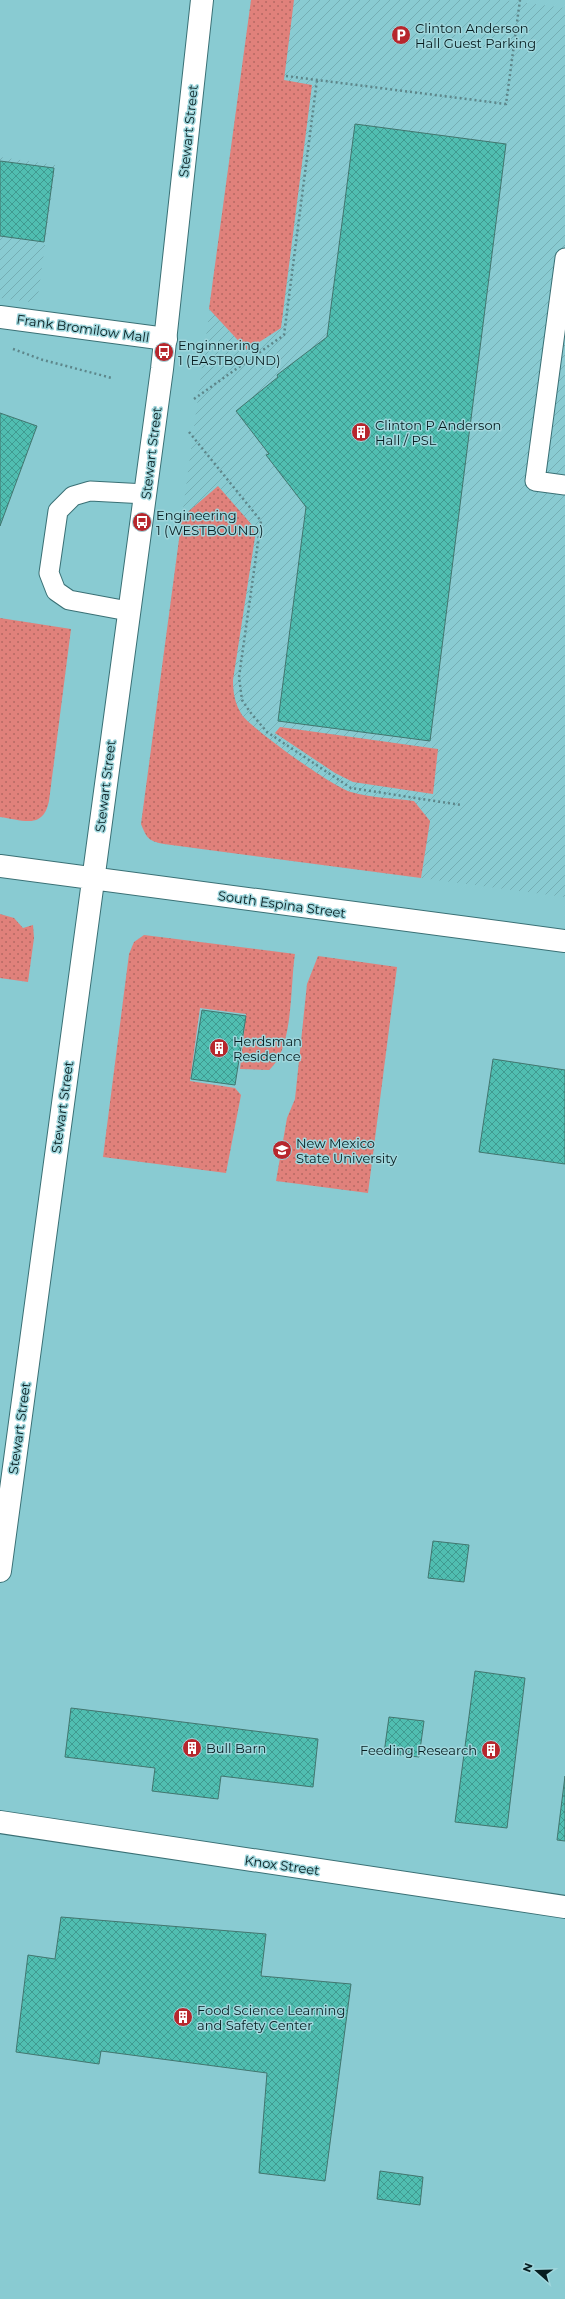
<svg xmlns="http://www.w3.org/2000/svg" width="565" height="2299" font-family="Montserrat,sans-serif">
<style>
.built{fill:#89cbd2}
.industrial{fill:url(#industrial-furrows)}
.grass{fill:url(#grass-dots)}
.building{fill:url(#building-cross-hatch);stroke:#42766f}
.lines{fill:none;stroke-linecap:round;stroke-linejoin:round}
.service-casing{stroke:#3a7075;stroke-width:21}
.pedestrian-casing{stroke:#3a7075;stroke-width:24}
.minor-casing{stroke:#3a7075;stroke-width:24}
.tertiary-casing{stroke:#3a7075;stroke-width:24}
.path{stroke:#5d868a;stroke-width:2.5;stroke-dasharray:2 3;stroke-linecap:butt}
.service{stroke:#fff;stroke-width:19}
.pedestrian{stroke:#fff;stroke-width:22}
.minor{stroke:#fff;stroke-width:22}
.tertiary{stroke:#fff;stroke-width:22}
.labels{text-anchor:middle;stroke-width:3;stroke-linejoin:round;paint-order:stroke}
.poi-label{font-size:13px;fill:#071d20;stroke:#9fd6dc;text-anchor:start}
.street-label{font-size:13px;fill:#071d20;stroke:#9fd6dc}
</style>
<defs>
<pattern id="industrial-furrows" width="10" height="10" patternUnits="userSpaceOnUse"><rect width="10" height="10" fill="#89cbd2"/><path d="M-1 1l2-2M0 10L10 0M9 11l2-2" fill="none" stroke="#75aeb4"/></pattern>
<pattern id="grass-dots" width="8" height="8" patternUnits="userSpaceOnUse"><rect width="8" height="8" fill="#e0817b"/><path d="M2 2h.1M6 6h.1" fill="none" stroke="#b46964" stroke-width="1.8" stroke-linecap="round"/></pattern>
<pattern id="building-cross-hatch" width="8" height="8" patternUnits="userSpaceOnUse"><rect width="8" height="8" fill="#50beb1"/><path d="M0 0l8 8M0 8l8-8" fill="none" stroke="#409a90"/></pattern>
</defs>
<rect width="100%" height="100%" fill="#9fd6dc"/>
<path class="built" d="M0 0H565V2299H0Z"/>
<path class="industrial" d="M251 0H505L565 8V897L164 844 151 841 141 824Z
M0 157 56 165 37 303 0 298Z"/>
<path class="grass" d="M251 0H294L284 80 312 85 281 328 247 350 209 309Z
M218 486 252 525 255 537 233 680C233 693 235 704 242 715 253 730 333 787 351 792 371 798 394 798 414 801L430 821 421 878 164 844C149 841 147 839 141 824L182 517Z
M0 618 71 629 49 801C43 830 23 820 0 817Z
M280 727 438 749 433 794 353 782 335 773 275 733Z
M0 914 14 918 23 928 33 925 34 938 28 982 0 978Z
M144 935 295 954C290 984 294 1049 269 1070L240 1069 246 1014 200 1008 190 1081 235 1088 241 1095 226 1173 103 1157 129 954 134 942Z
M318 956 397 967 368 1193 276 1181 287 1118 295 1099 307 984Z"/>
<path class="building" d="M355 124 506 144 430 741 278 721 306 507 266 455 269 454 236 411 278 377 277 375 327 337Z
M0 161 54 168 44 242 0 236Z
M0 413 37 426 0 526Z
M202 1010 246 1016 235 1085 191 1079Z
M493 1059 565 1070V1164L479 1152Z
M433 1541 469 1545 464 1582 428 1578Z
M475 1671 525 1678 507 1828 455 1822Z
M71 1708 318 1739 313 1787 221 1776 218 1799 152 1791 155 1768 65 1757Z
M389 1717 424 1721 419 1757 384 1753Z
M565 1776V1841L557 1840Z
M61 1917 266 1934 261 1976 351 1984 325 2181 259 2173 267 2073 101 2051 99 2064 16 2052 28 1955 55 1959Z
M380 2171 423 2177 420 2205 377 2199Z"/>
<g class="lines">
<defs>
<path id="service" d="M565 258 535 481 565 485
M128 611 69 600 56 591 49 573 58 511 73 496 90 491 146 494"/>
<path id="pedestrian" d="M0 317 166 339"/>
<path id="minor" d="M0 1822 565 1907"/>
<path id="tertiary" d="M0 866 565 941
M0 1571 162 369 202 0"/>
</defs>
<use href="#service" class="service-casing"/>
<use href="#pedestrian" class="pedestrian-casing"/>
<use href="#minor" class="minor-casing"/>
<use href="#tertiary" class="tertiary-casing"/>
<path class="path" d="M286 76 506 104 520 0
M13 349 43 360 112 378
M194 399 284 335 317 80
M189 432 261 521 239 677 242 700 250 712 267 732 351 788 461 805"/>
<use href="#service" class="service"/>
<use href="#pedestrian" class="pedestrian"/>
<use href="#minor" class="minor"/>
<use href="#tertiary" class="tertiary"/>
</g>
<defs>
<symbol id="parking-disc" viewBox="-11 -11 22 22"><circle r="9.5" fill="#b7272d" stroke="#9fd6dc"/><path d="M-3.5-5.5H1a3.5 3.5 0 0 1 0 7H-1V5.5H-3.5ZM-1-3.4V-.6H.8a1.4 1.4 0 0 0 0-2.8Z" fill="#fff"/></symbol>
<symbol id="bus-disc" viewBox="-11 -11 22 22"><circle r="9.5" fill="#b7272d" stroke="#9fd6dc"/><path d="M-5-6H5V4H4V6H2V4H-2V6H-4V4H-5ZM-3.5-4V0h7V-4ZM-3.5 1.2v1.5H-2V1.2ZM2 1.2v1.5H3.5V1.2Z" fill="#fff"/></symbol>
<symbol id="building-disc" viewBox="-11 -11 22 22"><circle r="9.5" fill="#b7272d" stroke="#9fd6dc"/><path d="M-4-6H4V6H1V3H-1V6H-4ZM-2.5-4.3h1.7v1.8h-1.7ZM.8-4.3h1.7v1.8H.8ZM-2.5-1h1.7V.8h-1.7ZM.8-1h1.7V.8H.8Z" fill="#fff"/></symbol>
<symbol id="university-disc" viewBox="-11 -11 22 22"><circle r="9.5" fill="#b7272d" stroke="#9fd6dc"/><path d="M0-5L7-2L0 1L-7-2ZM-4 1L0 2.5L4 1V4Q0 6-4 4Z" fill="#fff"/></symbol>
</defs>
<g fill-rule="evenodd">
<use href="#parking-disc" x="390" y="24" width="22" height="22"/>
<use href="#bus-disc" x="153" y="341" width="22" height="22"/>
<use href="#building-disc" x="350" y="421" width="22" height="22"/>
<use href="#bus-disc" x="131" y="511" width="22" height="22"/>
<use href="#building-disc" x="208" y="1037" width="22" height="22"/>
<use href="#university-disc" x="271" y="1139" width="22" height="22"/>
<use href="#building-disc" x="181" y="1737" width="22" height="22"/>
<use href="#building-disc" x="480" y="1739" width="22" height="22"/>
<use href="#building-disc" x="172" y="2006" width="22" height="22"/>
</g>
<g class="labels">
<g class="poi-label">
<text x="415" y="33">Clinton Anderson<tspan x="415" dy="15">Hall Guest Parking</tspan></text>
<text x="178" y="350">Enginnering<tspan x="178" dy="15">1 (EASTBOUND)</tspan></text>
<text x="375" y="430">Clinton P Anderson<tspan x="375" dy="15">Hall / PSL</tspan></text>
<text x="156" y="520">Engineering<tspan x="156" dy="15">1 (WESTBOUND)</tspan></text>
<text x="233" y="1046">Herdsman<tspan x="233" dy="15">Residence</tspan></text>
<text x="296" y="1148">New Mexico<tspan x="296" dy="15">State University</tspan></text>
<text x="206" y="1753">Bull Barn</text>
<text x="477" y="1755" text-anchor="end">Feeding Research</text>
<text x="197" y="2015">Food Science Learning<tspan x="197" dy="15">and Safety Center</tspan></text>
</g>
<g class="street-label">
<text transform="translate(188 131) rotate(-84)" y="5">Stewart Street</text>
<text transform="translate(83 328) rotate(8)" y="5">Frank Bromilow Mall</text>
<text transform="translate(151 453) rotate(-83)" y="5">Stewart Street</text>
<text transform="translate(105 786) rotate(-83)" y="5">Stewart Street</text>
<text transform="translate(282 904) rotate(8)" y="5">South Espina Street</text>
<text transform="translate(62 1107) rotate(-82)" y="5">Stewart Street</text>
<text transform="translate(19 1428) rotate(-82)" y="5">Stewart Street</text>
<text transform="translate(282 1865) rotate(8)" y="5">Knox Street</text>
</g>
</g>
<g transform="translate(537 2271) rotate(290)" stroke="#9fd6dc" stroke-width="3" paint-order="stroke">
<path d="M0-3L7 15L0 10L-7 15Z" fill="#071d20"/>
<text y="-6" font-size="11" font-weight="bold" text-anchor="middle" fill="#071d20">N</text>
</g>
</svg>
